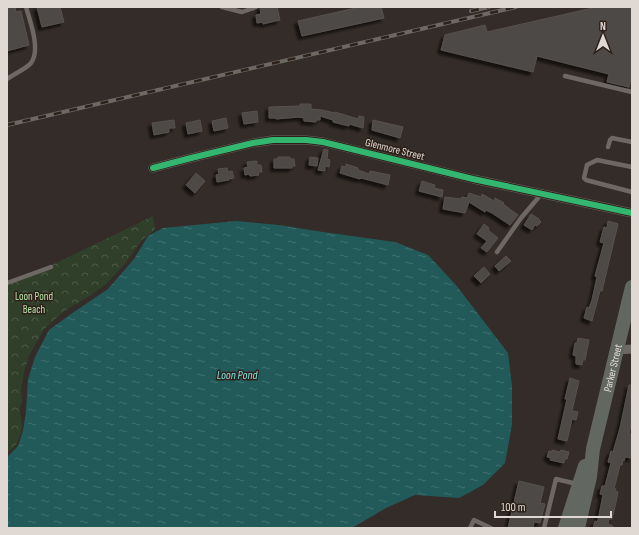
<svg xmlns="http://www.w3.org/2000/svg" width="639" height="535" font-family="'Sofia Sans Condensed',sans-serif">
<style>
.park{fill:url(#park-crowns)}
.water{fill:url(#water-ripples)}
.building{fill:#4d4846;stroke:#58514f;filter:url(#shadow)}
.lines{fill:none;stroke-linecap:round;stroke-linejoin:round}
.service{stroke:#6e6865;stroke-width:4.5}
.minor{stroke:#6e6865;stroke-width:9}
.primary{stroke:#636762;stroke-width:14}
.rail-casing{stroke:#6e6864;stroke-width:4}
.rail{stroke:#2d2119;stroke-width:2.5;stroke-dasharray:8;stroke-linecap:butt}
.cycleway-casing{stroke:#2d2119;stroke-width:8}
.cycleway{stroke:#33b770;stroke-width:6}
.labels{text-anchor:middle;stroke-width:3;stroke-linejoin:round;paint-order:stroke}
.street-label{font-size:11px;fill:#e0d8d2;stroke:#2d2119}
.park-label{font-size:11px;fill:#b5e2a7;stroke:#2d2119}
.water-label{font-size:12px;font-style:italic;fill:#80e2e3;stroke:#2d2119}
</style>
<defs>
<pattern id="park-crowns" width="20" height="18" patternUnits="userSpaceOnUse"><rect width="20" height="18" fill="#303f2a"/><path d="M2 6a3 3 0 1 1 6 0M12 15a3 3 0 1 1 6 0" fill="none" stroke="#4e5a48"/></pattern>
<pattern id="water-ripples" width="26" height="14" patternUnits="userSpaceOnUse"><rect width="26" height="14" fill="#225a5a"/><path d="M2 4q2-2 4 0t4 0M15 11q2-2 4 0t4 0" fill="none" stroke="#427171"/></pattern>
<filter id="shadow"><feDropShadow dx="-3.5" dy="3.5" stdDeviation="1" flood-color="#0009"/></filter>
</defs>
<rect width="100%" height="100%" fill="#332c28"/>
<path class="park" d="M153 216 155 230 142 240 124 265 106 284 90 296 66 310 44 329 29 356 24 373 21 388 22 402 20 408 22 426 21 433 16 445 7 453V284L19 281Z"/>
<path class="water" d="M236 221 279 225 323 232 395 242 428 255 456 285 508 353 512 386V424L505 463 483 485 459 498 415 495 386 508 352 528H7V457L18 446 23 431 26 411 28 379 35 357 49 330 71 314 108 289 134 259 148 236 163 228Z"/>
<path class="building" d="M7 7H15L16 12 21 11 29 45 7 51Z
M37 7H60L64 22 42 27Z
M260 7H277L280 20 263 24V22L257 23 256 15 261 14Z
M360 7H381L384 18 302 36 298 21Z
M597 7H632V74L629 87 607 82 609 74 537 56 533 72 441 50 445 35 485 25 487 32Z
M300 104H311V109L322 110 335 113V112L358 119 359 116 364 117 363 128 349 124V126L333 122V120L320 116V120H316V122L304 121V118L299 117 276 119V118H269V107L300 106Z
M257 111 258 122 244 124 242 113Z
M226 118 228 128 214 131 212 121Z
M174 120 175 128H169V132L154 135 152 123Z
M200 120 202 131 188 134 186 123Z
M373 120 403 127 400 138 372 130Z
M324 149 328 150 327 159 330 160 329 167 325 166V171L318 170Z
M278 157H290V159H294L295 166H292V168H274V159H278Z
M310 157 318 158 317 166 309 165Z
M257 161V165H261L262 172H258L259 175 250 176 249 174 245 175 244 168 248 167 247 162Z
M346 164 358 168V170L369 174 370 171 390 175 388 185 361 178 360 179 340 173 342 166 346 167Z
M227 168 228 172 232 171 234 178 229 179V180L217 182 216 175 219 174 218 169Z
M196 173 205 181 195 193 186 185Z
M422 181 435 185 434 188 443 190 442 197 419 191Z
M469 193 481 197 482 194 494 201 495 198 504 203 503 204 518 215 510 225 492 213 486 210 485 212 469 202 465 213 443 209 445 197 461 199 462 197 467 198Z
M531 214 539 219V220L541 222 537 226 535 225 532 230 524 225Z
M608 221 618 224 602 291H600L592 321 584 318 587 307 589 308 592 300 597 277 595 276 604 243 600 242 604 227 607 228Z
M484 224 489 228 488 230 498 238 487 252 481 248 487 241 477 234Z
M506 256 511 261 499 271 495 266Z
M484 267 490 274 481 283 474 276Z
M578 338 589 340 585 360H583L582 365 576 364V356L573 355 575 343H577Z
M570 378 579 381 572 411 578 412 576 420 572 419 567 441 558 439 567 399H565Z
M629 385H632V421L629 434H632V458L625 457 624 461 623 460 622 465H620L614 489H616L615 491 618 492 617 498 612 519H609L608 524 613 526 612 528H593L595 521 597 522 598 520 603 495 600 494 602 486H605L611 463 608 462 611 451 613 452 620 428Z
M552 450 560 452 561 450 569 452 567 459H565L564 463 550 460 551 458 547 457 549 451 552 452Z
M519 481 544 487 540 503 545 504 540 523 534 522 533 528H508Z"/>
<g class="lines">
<path class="service" d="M222 7 242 12 256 7
M565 76 632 92
M7 79C14 74 26 69 31 63 41 50 30 21 26 7
M608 147 610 140 612 138 632 142
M632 167 597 160 587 165 584 178 586 180 632 192
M497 252 521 218 538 198 541 193
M7 283 51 267
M470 528 474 520 491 528
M544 528 556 479 577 484"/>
<path class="minor" d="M153 168 191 158 253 143 273 140H306L323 142 473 179 632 213
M617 350 632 349"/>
<g class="primary">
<path d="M565 528 585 466"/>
<path id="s1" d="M578 528 590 477 593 449 632 287"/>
</g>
<defs>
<path id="rail" d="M471 11 489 7
M7 125 516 7"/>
</defs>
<use href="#rail" class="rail-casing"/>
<use href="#rail" class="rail"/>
<defs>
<path id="cycleway" d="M153 168 191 158 253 143 273 140H306L323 142 473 179 632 213"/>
</defs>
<use href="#cycleway" class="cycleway-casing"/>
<use href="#cycleway" class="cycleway"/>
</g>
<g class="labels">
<g class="street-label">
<text transform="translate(395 149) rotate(14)" y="4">Glenmore Street</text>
<text dy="4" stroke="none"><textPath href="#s1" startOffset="164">Parker Street</textPath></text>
</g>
<g class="park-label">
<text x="34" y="300">Loon Pond<tspan x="34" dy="13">Beach</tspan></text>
</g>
<g class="water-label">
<text x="237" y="379">Loon Pond</text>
</g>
</g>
<rect width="639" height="535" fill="none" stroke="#e0d8d2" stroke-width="16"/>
<g transform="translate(603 36)" stroke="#2d2119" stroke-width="3" paint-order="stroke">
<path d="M0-3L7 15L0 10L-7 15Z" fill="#e0d8d2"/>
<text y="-6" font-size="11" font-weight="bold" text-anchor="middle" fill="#e0d8d2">N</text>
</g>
<path d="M495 511v6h116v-6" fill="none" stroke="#e0d8d2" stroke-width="2"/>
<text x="501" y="511" font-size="12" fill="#e0d8d2" stroke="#2d2119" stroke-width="3" paint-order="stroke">100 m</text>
</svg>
